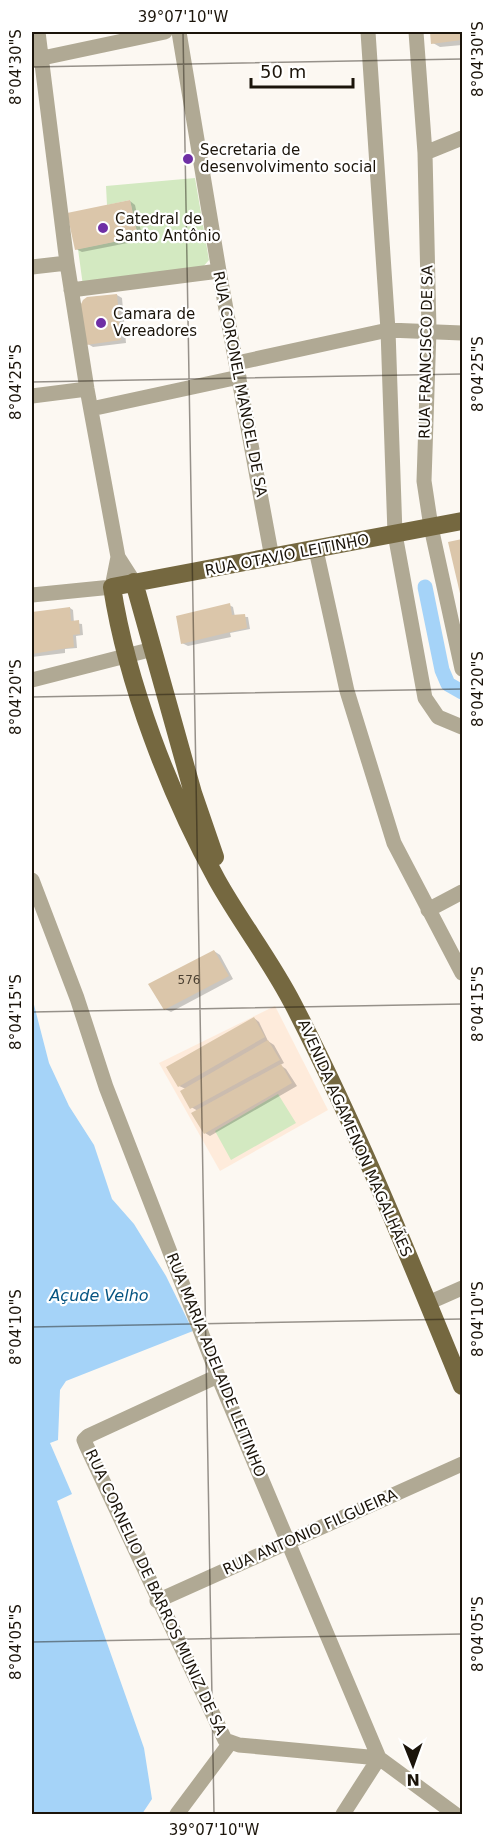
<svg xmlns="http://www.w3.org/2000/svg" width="494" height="1846" font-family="'DejaVu Sans',sans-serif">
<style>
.education{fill:#feebdb}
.green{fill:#d3e9c1}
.water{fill:#a5d3f8}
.shadow{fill:#0003}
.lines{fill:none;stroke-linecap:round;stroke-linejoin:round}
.canal{stroke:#a5d3f8;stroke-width:15}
.building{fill:#dbc6aa}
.minor{stroke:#b0a994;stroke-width:15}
.major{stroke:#756840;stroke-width:18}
.ticks{fill:none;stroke:#1b140a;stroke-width:1.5;stroke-opacity:0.45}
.poi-dot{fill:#6f2fa5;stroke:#fff;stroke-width:2}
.labels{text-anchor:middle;stroke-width:4.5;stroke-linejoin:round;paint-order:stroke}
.number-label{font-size:12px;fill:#4b4032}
.poi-label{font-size:15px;fill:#1b140a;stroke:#fff;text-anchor:start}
.street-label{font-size:15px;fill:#1b140a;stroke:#fff}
.water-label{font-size:16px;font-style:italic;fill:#055481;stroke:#fff}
.neatline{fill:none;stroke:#1b140a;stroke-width:2}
.ticks-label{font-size:15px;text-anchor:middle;fill:#1b140a}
</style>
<rect width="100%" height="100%" fill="#fcf8f2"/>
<path class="education" d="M275 1006 328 1110 220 1171 159 1063Z"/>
<path class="green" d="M195 178 209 260 202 268 83 286 78 249 138 237 130 200 107 205 106 186Z
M278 1094 296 1123 231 1160 215 1131Z"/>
<path class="water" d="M32 997 49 1063 69 1106 94 1145 112 1199 134 1224 166 1276 193 1331 66 1381 60 1390 58 1440 50 1443 72 1494 57 1501 144 1748 152 1799 142 1814H32Z"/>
<path class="shadow" d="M431 32H462V45L440 47 433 43Z
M130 201 135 205 143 240 82 252 76 249Z
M117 295 122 298 126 343 93 347 88 344Z
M462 540V600L450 543Z
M229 605 233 607 235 617H248L250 629 230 633 231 637 188 646 182 643Z
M70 608 73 610 74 623 82 624 83 635 76 636 77 648 65 649V653L32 657V613Z
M214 951 220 955 233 979 171 1012 165 1009Z
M254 1018 259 1022 268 1041 274 1045 284 1063 280 1065 286 1069 297 1086 210 1136 205 1133 198 1111 191 1107 186 1089 179 1086Z"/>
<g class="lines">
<path class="canal" d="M425 587 442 670 448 684 462 692"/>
</g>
<path class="building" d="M430 32H462V40L431 44Z
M130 200 138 237 75 250 67 213Z
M117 294 121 340 86 345 80 306 83 300 87 297Z
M462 539V602L448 542Z
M230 603 232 615 245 614 247 628 181 644 176 616Z
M70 607 71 621 79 620 80 634 73 635 74 647 32 654V612Z
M214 950 229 976 164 1010 148 984Z
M254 1017 265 1037 178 1087 166 1067Z
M268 1040 280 1060 190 1109 180 1091Z
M281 1064 292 1083 204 1134 191 1113Z"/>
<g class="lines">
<path class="minor" d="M38 32 67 263 87 389 118 557 134 582
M179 32 219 271 272 558
M368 32 388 330 395 534 425 698 438 717 462 727
M416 32 425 153 429 330 424 481 431 527 462 669
M33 60 165 32
M425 153 462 138
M32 267 67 263
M71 290 219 271
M237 363 388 330 462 333
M32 396 87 389
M91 409 239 377
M316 550 347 691 394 843 462 973
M32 595 112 587 118 557
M32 680 153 649
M32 880 77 998 106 1087 218 1376 379 1758 455 1814
M428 910 462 892
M428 1303 462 1288
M218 1376 88 1436 84 1440 86 1445 225 1740 239 1745 379 1758
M157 1601 462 1464
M177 1814 230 1743
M343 1814 379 1758"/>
<path class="major" d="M462 521 112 587C127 684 170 795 217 880 241 923 271 961 293 1004 357 1128 409 1257 462 1386
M134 582 193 793 215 857"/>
</g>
<path class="ticks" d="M183 32 214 1814M32 67 462 59M32 382 462 374M32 697 462 689M32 1012 462 1004M32 1327 462 1319M32 1642 462 1634"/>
<g class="poi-dot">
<circle cx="188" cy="159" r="6"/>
<circle cx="103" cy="228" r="6"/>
<circle cx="101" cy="323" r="6"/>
</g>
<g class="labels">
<g class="number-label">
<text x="189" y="984">576</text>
</g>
<g class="poi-label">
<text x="200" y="155">Secretaria de<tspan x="200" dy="17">desenvolvimento social</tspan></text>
<text x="115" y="224">Catedral de<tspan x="115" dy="17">Santo Antônio</tspan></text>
<text x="113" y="319">Camara de<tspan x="113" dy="17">Vereadores</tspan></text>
</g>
<g class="street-label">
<text transform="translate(426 352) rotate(-89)" y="5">RUA FRANCISCO DE SA</text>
<text transform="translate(240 384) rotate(79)" y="5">RUA CORONEL MANOEL DE SA</text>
<text transform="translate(287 555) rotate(-11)" y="5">RUA OTAVIO LEITINHO</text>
<text transform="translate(355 1138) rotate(66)" y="5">AVENIDA AGAMENON MAGALHÃES</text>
<text transform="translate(216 1365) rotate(68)" y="5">RUA MARIA ADELAIDE LEITINHO</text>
<text transform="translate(310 1532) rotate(-24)" y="5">RUA ANTONIO FILGUEIRA</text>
<text transform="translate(156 1592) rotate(65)" y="5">RUA CORNELIO DE BARROS MUNIZ DE SA</text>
</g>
<g class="water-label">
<text x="99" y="1301">Açude Velho</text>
</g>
</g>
<rect width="494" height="1846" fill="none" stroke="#ffffff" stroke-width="66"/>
<g transform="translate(413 1765) rotate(179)" stroke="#ffffff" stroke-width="4.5" paint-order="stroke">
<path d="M0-4.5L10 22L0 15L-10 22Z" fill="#1b140a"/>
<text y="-9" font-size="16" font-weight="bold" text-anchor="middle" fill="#1b140a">N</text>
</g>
<path d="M251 78v9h102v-9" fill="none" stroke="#1b140a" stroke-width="3"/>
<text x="260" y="78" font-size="18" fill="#1b140a" stroke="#ffffff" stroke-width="4.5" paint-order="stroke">50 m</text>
<rect x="33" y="33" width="428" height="1780" class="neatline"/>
<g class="ticks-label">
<text x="183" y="22">39°07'10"W</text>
<text transform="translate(478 59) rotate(-90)" y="5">8°04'30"S</text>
<text transform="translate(16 67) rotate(-90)" y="5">8°04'30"S</text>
<text transform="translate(478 374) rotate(-90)" y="5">8°04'25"S</text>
<text transform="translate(16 382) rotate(-90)" y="5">8°04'25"S</text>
<text transform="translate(478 689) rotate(-90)" y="5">8°04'20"S</text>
<text transform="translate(16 697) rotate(-90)" y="5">8°04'20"S</text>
<text transform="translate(478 1004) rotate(-90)" y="5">8°04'15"S</text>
<text transform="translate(16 1012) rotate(-90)" y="5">8°04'15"S</text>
<text transform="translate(478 1319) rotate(-90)" y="5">8°04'10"S</text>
<text transform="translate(16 1327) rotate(-90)" y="5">8°04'10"S</text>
<text transform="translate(478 1634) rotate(-90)" y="5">8°04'05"S</text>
<text transform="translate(16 1642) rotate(-90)" y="5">8°04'05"S</text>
<text x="214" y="1835">39°07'10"W</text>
</g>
</svg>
